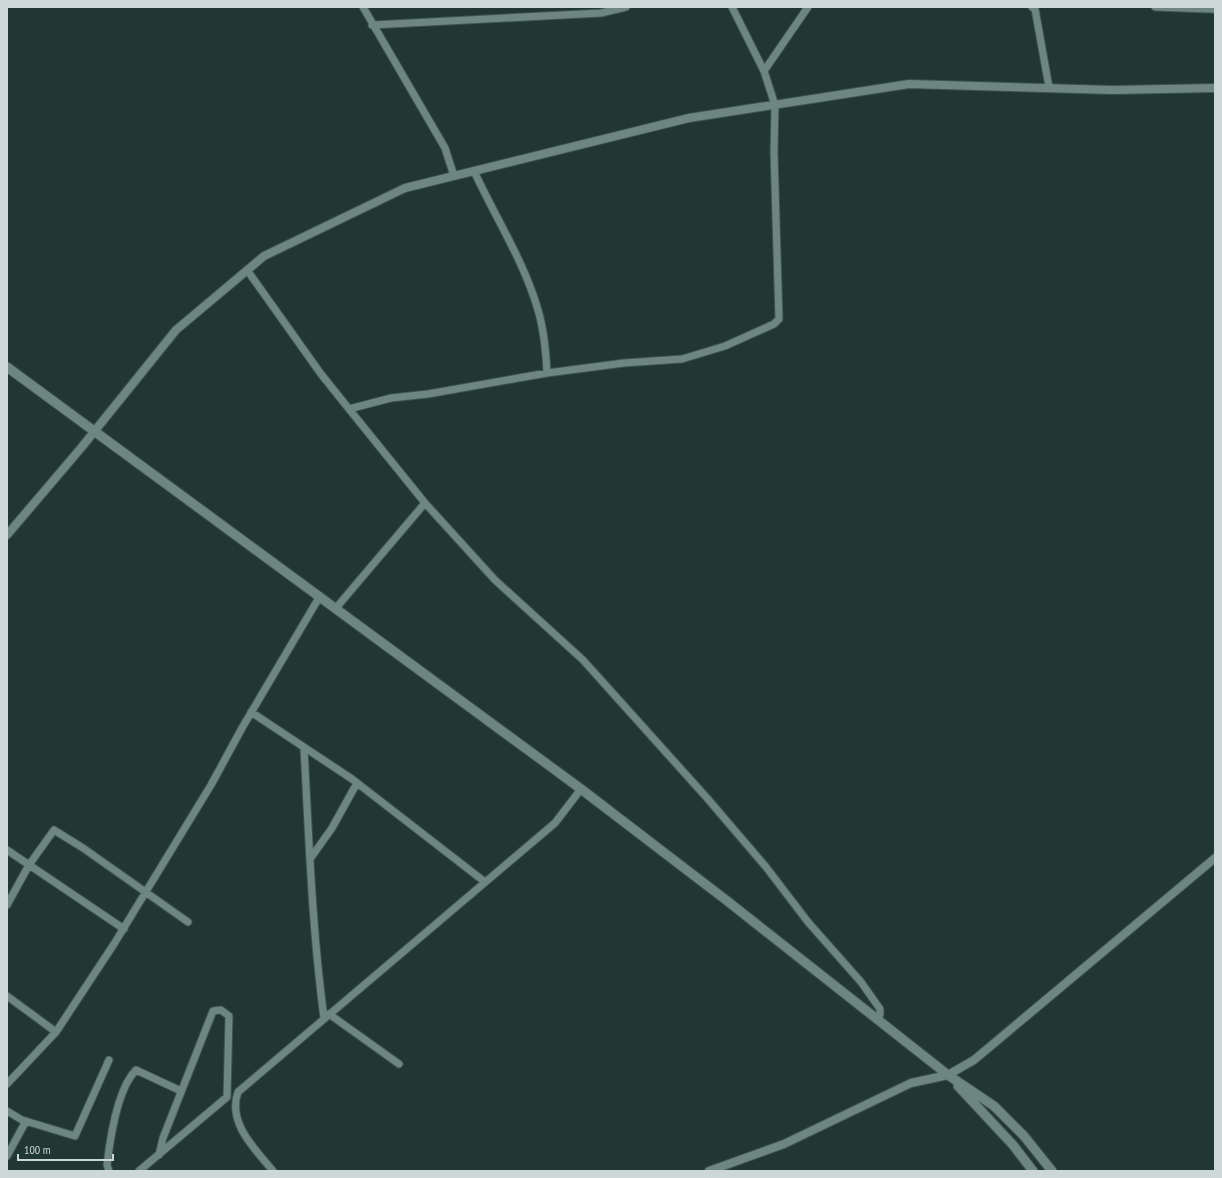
<svg xmlns="http://www.w3.org/2000/svg" width="1222" height="1178" font-family="'PT Sans Narrow',sans-serif">
<style>
.lines{fill:none;stroke-linecap:round;stroke-linejoin:round}
.minor-casing{stroke:#3f524f;stroke-width:9}
.tertiary-casing{stroke:#3f524f;stroke-width:10}
.secondary-casing{stroke:#3f524f;stroke-width:11}
.minor{stroke:#6d8681;stroke-width:7}
.tertiary{stroke:#6d8681;stroke-width:8}
.secondary{stroke:#6d8681;stroke-width:9}
</style>
<rect width="100%" height="100%" fill="#213733"/>
<g class="lines">
<defs>
<path id="minor" d="M363 7 445 148 454 176
M732 7 764 71 775 105 774 152 779 319 774 324 725 346 682 359 624 363 547 373 428 394 391 398 349 409 425 503 495 580 583 660 707 798 766 867 808 922 861 982 880 1009V1014L878 1020
M1032 7 1035 9 1049 87
M1155 7 1207 9
M372 25 601 13 626 7
M764 71 808 7
M474 171C495 217 524 261 538 310 544 330 546 352 547 373
M247 270 321 374 349 409
M336 608 425 503
M251 712 352 779 485 882
M304 749C309 839 312 929 324 1018
M7 850 124 929
M310 859 332 828 357 783
M7 905 29 865 54 830 83 848 188 922
M7 996 56 1032
M329 1014 399 1064
M7 1084 56 1032 114 944 211 785 242 728 320 596
M7 1111 22 1120 75 1136 109 1060
M7 1156 26 1121
M109 1171 107 1165C110 1139 117 1089 136 1070L181 1091
M139 1171 227 1097 229 1016 221 1010 213 1011 163 1138 159 1155
M273 1171C255 1149 227 1123 238 1092L555 823 581 789"/>
<path id="tertiary" d="M1201 7 1215 9
M7 535 81 448 176 330 264 256 405 188 689 118 909 84 1113 90 1215 88
M709 1171 784 1144 911 1083 948 1075 974 1060 1215 858"/>
<path id="secondary" d="M7 367 581 789 726 900 948 1075 994 1106 1024 1136 1052 1171
M958 1086 1013 1145 1033 1171"/>
</defs>
<use href="#minor" class="minor-casing"/>
<use href="#tertiary" class="tertiary-casing"/>
<use href="#secondary" class="secondary-casing"/>
<use href="#minor" class="minor"/>
<use href="#tertiary" class="tertiary"/>
<use href="#secondary" class="secondary"/>
</g>
<rect width="1222" height="1178" fill="none" stroke="#cbd8d5" stroke-width="16"/>
<path d="M18 1154v6h95v-6" fill="none" stroke="#cbd8d5" stroke-width="2"/>
<text x="24" y="1154" font-size="12" fill="#cbd8d5" stroke="#213733" stroke-width="3" paint-order="stroke">100 m</text>
</svg>
